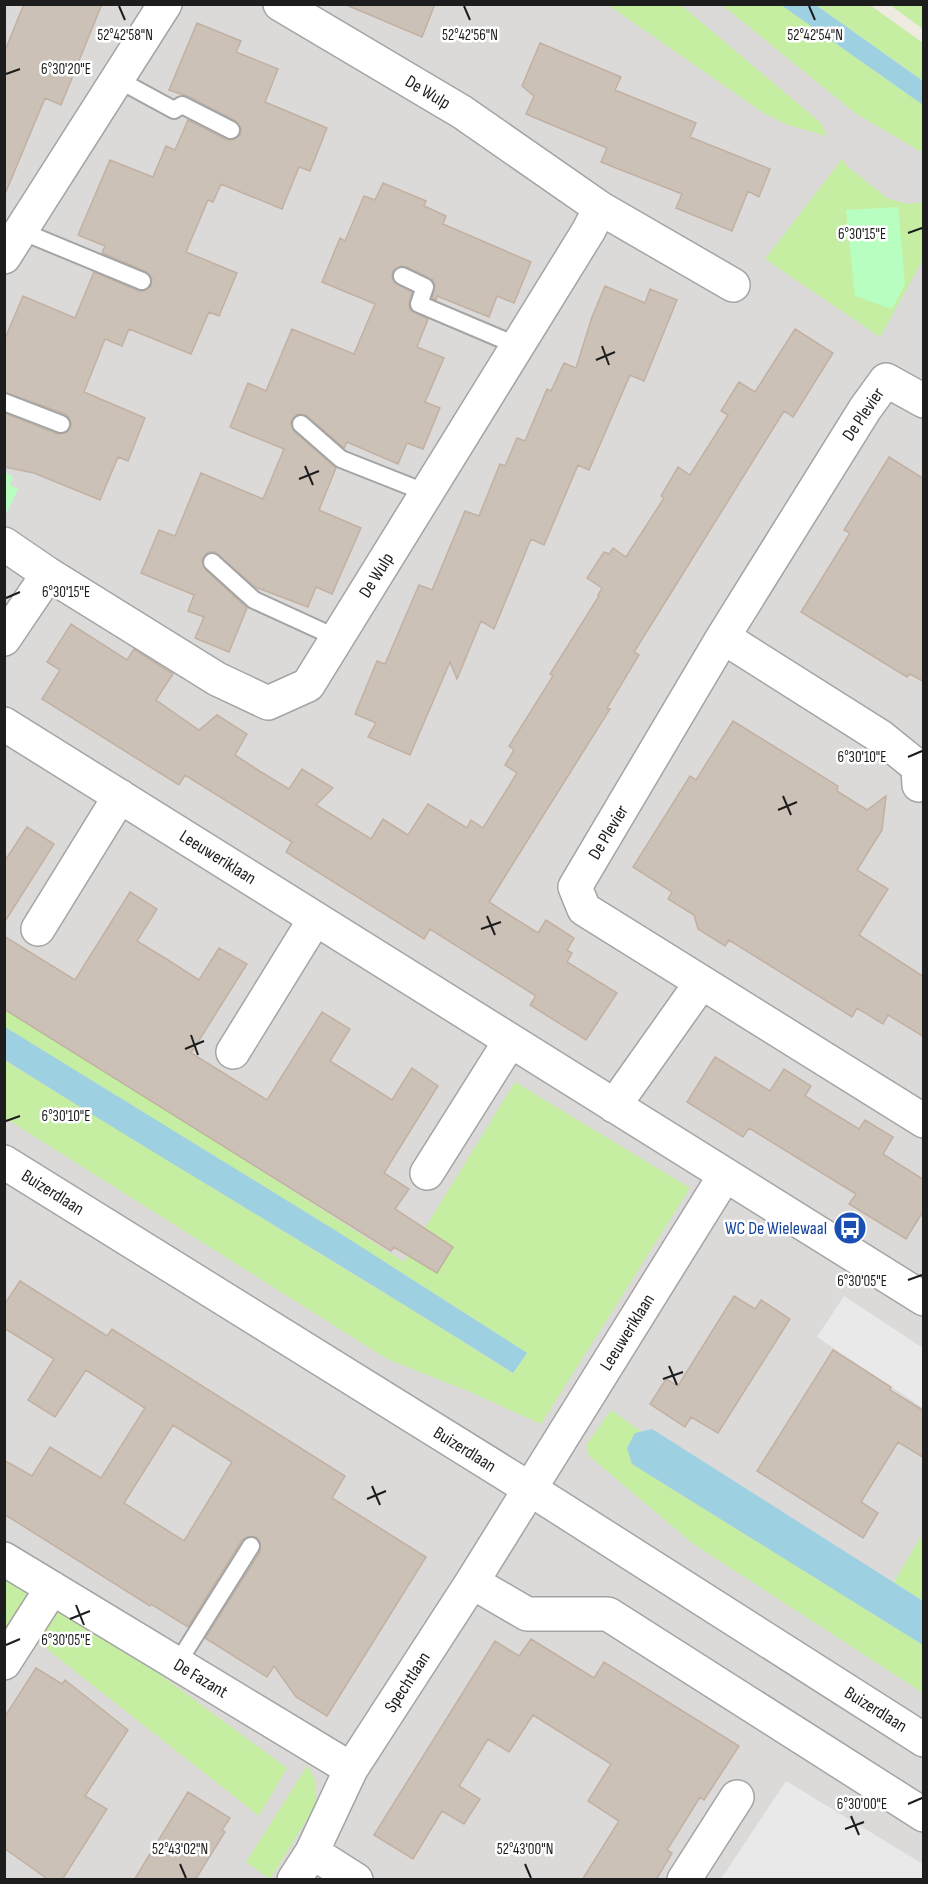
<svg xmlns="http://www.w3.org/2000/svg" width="928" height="1884" font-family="'Sofia Sans Condensed',sans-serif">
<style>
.residential{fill:#dbdad9}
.grass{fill:#c5eea2}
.park{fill:#b9fec1}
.parking{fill:#e9e9e9}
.water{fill:#9dd0e1}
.building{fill:#cbc1b7;stroke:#c2b1a2;stroke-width:1.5;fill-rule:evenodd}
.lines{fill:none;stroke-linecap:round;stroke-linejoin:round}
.service-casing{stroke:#a4a4a4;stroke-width:20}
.minor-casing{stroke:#a4a4a4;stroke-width:36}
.tertiary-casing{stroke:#a4a4a4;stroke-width:36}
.service{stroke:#fff;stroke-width:16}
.minor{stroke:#fff;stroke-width:33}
.tertiary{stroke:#fff;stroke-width:33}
.ticks{fill:none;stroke:#1d1d1d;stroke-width:2}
.labels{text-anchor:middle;stroke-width:5;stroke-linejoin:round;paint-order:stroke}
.street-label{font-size:18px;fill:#1d1d1d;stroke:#fff}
.transit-label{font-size:18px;fill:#164399;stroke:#fff;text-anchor:end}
.ticks-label{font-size:15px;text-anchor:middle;fill:#1d1d1d;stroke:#fff;stroke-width:5;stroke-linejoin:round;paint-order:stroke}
</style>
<rect width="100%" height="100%" fill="#efebe1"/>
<path class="residential" d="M5 5H773L923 110V1879L5 1880Z"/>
<path class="grass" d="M608 5H681L821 123 827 136 788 125 765 114Z
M722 5H781L923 105V153L855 113Z
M816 5H870L923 43V81Z
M890 5H923V29Z
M842 159 847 166 887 198 907 204 923 202V259L880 337 765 259Z
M5 1007 404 1262 515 1082 690 1188 541 1424 470 1392 387 1359 5 1118 4 1060 443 1329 512 1373 527 1353 338 1232 5 1027Z
M611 1410 642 1432 635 1433 632 1464 923 1645V1693L692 1543 589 1456 586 1445Z
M923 1533V1601L894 1582Z
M5 1577 32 1594 5 1637Z
M54 1608 155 1671 287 1768 259 1816 34 1639Z
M307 1766 316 1781V1805L270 1879 246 1862Z"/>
<path class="park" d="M898 207 905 284 892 309 855 296 846 210Z
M5 472 13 477 10 485 18 489 6 514 4 513Z"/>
<path class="parking" d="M844 1296 923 1348V1408L817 1337Z
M786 1781 923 1864V1879H721Z"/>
<path class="water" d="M781 5H816L923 81V105Z
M5 1027 338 1232 527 1353 513 1373C345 1266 173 1166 5 1060Z
M652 1429 923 1601V1645L632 1464 627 1448 635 1433Z"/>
<path class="building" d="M24 4H102L61 105 45 98 5 194 4 53Z
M344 4H435L422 37Z
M197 23 241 41 236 52 278 69 265 102 327 128 310 171 299 167 282 209 221 184 213 202 208 200 186 252 237 273 219 316 209 312 191 354 129 329 122 346 105 339 84 392 145 418 128 461 118 457 100 500 34 473 4 467V413L58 434 67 432 71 428V423L69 418 65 414 4 392V341L23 296 75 318 94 272 139 291H144L151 286 152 279 147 272 102 253 105 246 78 235 110 160 153 177 166 146 175 150 188 120 227 140H232L240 135 241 129 236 121 187 96 169 90Z
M540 43 621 77 615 90 696 123 690 137 770 169 759 197 748 191 732 231 676 208 682 194 601 162 607 148 526 114 534 96 522 86Z
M383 183 426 201 424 206 446 216 443 224 531 262 514 303 497 296 489 317 437 296 436 300 432 298 435 286 433 280 407 267 401 266 393 271 392 277 394 282 412 292 409 305 410 310 428 319 417 347 444 358 425 402 440 408 423 449 407 443 398 464 347 442 344 448 307 416 298 414 294 417 291 423 294 431 336 468 319 510 361 528 332 594 316 587 308 607 255 587 215 552H209L205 555 202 560 205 569 247 608 229 652 195 638 204 617 188 611 194 595 141 573 159 530 175 536 201 473 263 499 284 449 230 427 248 383 266 391 292 329 354 354 375 304 322 282 340 238 345 241 364 196 375 200Z
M605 286 645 303 650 289 677 300 644 381 630 375 589 470 578 465 544 545 531 539 494 629 481 621 457 679 450 662 410 755 368 737 376 723 355 714 377 661 385 664 419 585 432 590 465 511 479 516 500 464 505 466 517 438 525 441 547 389 551 391 564 363 576 368 592 317Z
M795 329 833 353 793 417 784 411 674 588 634 652 639 655 607 708 610 709 489 902 538 933 546 920 574 938 567 950 572 953 567 962 617 993 586 1040 530 1005 536 996 430 929 424 939 286 852 292 842 185 775 179 785 42 699 60 670 47 662 71 624 127 660 134 649 173 674 156 700 199 730 217 715 247 734 235 755 261 772 289 789 302 769 333 788 316 805 371 839 383 819 408 835 428 804 467 828 471 820 483 828 517 773 505 765 514 750 509 746 553 676 550 674 599 596 598 595 602 588 587 578 604 552 609 554 613 548 626 557 664 498 661 496 678 467 690 475 728 415 721 411 739 382 755 392Z
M889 457 924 479V682L910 674 907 677 801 612 850 533 844 530Z
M733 721 838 786 837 791 867 810 886 796 882 830 857 870 888 889 859 935 924 977V1037L888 1015 883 1024 857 1008 852 1017 729 940 725 946 698 929 694 915 668 899 672 892 633 867 690 776 696 780Z
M27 827 54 844 4 923V862Z
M130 892 157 909 137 941 168 960 199 980 219 948 247 964 191 1053 267 1100 322 1012 350 1029 330 1061 392 1100 412 1068 438 1086 384 1173 409 1189 395 1209 453 1247 437 1273 394 1247 391 1251 4 1009V936L75 980Z
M715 1057 770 1091 784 1069 811 1086 805 1096 859 1129 865 1120 893 1137 883 1154 924 1180V1210L906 1239 849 1204 856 1194 749 1128 743 1137 687 1102Z
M20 1281 107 1336 112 1329 345 1476 332 1498 426 1557 327 1716 296 1697 274 1666 267 1677 205 1638 260 1552V1542L256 1537H247L242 1540 188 1627 151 1604 150 1606 4 1514V1460L32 1476 50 1447 101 1478 145 1408 86 1370 55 1417 28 1400 54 1359 4 1328V1305ZM173 1425 232 1462 184 1541 124 1503Z
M734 1296 755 1309 761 1300 790 1319 718 1433 691 1417 685 1427 650 1404 666 1379 678 1386Z
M833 1350 891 1387 890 1390 924 1411V1458L898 1442 861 1502 878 1513 863 1538 757 1471Z
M531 1639 594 1678 604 1662 739 1746 704 1800 700 1797 667 1850 672 1853 656 1880H582L619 1821 588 1801 611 1764 533 1715 509 1752 488 1739 459 1786 480 1799 464 1824 442 1811 413 1859 374 1835 495 1641 519 1656Z
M36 1668 62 1684 65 1680 128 1730 85 1796 107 1809 62 1880H49L4 1848V1718Z
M188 1792 230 1818 222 1830 225 1832 195 1880H134Z"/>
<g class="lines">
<defs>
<path id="service" d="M117 79 174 110 182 105 231 130
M21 231 142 281
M402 276 425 287 419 304 518 346
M4 402 61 424
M301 424 341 459 427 493
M212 562 254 600 337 638
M177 1664 251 1546"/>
<path id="minor" d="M600 208 733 285
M4 257 165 4
M924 401 886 380 865 409 723 637 575 887 584 909 924 1121
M4 544 48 574 217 679 268 703 308 685 589 230 600 208 462 112 280 4
M723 637 881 737 918 767 919 785
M4 639 48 574
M4 724 924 1299
M38 929 120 796
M233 1052 315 919
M614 1106 701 983
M427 1173 510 1041
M4 1559 351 1769
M472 1582 527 1614H608L924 1815
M4 1663 52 1588
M312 1852 356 1880
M294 1880 312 1852 351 1769 472 1582 725 1175
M684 1880 737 1797"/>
<path id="tertiary" d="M4 1162 530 1489 924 1740"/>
</defs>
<use href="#service" class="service-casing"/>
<use href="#minor" class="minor-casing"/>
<use href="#tertiary" class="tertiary-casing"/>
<use href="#service" class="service"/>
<use href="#minor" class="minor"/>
<use href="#tertiary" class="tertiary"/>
</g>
<path class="ticks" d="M119 6 125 20M464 6 470 20M809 6 815 20M6 74 20 69M908 233 922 228M602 346 609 365M596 360 615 352M305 466 313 485M299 479 319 471M6 598 20 592M908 757 922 751M783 796 791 815M778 810 797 802M487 916 495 935M481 929 501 922M191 1035 198 1055M185 1049 204 1041M6 1121 20 1116M908 1280 922 1275M669 1366 677 1385M663 1379 683 1372M372 1486 380 1505M367 1499 386 1491M76 1605 84 1625M70 1619 90 1611M6 1645 20 1639M908 1804 922 1798M851 1816 859 1835M845 1829 864 1822M180 1864 186 1878M525 1864 531 1878"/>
<defs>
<symbol id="bus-disc" viewBox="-11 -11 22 22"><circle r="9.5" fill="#1a4fb4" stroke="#fff"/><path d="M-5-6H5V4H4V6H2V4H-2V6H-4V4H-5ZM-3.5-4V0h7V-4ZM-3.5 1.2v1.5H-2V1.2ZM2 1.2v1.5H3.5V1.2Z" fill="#fff"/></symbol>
</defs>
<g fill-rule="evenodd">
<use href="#bus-disc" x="831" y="1209" width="38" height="38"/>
</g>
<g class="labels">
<g class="street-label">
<text transform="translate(428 92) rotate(31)" y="6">De Wulp</text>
<text transform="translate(863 414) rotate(-56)" y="6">De Plevier</text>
<text transform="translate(376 575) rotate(-58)" y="6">De Wulp</text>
<text transform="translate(608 832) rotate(-59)" y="6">De Plevier</text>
<text transform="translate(218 857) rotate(32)" y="6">Leeuweriklaan</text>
<text transform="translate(53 1192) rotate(32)" y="6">Buizerdlaan</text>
<text transform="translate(627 1332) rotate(-58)" y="6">Leeuweriklaan</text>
<text transform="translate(465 1449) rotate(32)" y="6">Buizerdlaan</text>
<text transform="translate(201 1678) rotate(31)" y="6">De Fazant</text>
<text transform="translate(407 1682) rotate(-57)" y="6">Spechtlaan</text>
<text transform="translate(876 1709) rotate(32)" y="6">Buizerdlaan</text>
</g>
<g class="transit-label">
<text x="827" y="1234">WC De Wielewaal</text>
</g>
</g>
<g class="ticks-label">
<text x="125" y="40">52°42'58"N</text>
<text x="470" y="40">52°42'56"N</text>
<text x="815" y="40">52°42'54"N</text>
<text x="66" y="74">6°30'20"E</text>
<text x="862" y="239">6°30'15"E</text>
<text x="66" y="597">6°30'15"E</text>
<text x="862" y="762">6°30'10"E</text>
<text x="66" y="1121">6°30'10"E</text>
<text x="862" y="1286">6°30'05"E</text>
<text x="66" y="1645">6°30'05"E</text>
<text x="862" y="1809">6°30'00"E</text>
<text x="180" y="1854">52°43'02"N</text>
<text x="525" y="1854">52°43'00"N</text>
</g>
<rect width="928" height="1884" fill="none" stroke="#1d1d1d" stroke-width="12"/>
</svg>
